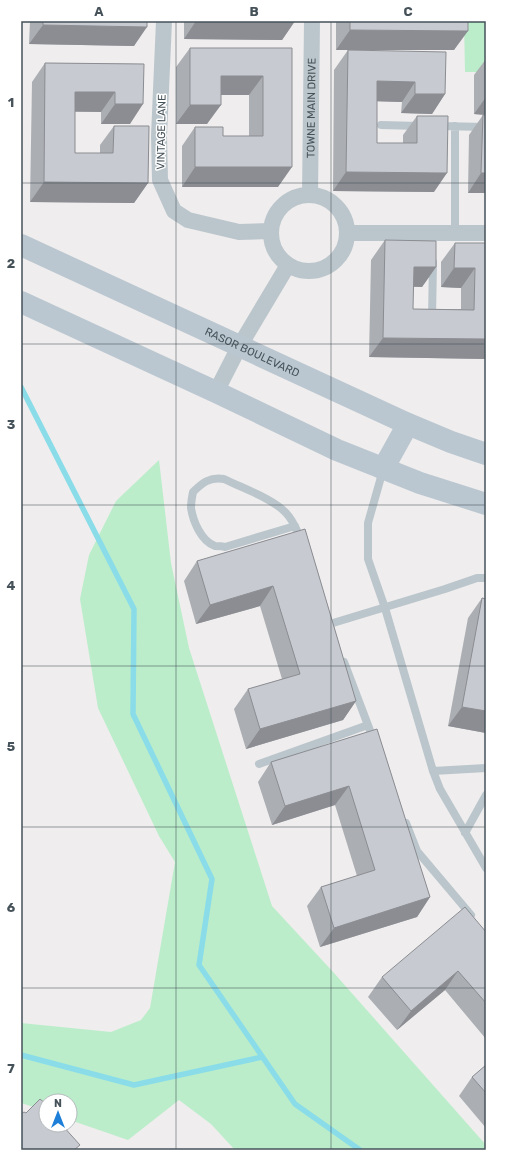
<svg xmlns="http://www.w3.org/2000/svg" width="507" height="1171" font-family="Rubik,sans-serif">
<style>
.green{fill:#bbedca}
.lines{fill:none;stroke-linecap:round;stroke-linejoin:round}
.stream{stroke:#8adde8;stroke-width:5.5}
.service{stroke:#bbc6cc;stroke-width:8}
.minor{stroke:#bbc6cc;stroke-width:16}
.secondary{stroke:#bbc7d0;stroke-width:22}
.wall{fill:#abaeb3}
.shaded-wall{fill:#8b8d92}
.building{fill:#c7cad0;stroke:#8b8d92}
.grid{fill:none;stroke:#465259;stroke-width:1;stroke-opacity:0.55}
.labels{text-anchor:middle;stroke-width:3;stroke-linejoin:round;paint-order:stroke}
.street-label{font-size:11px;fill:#465259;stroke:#fff}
.neatline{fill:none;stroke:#465259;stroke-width:1.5}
.grid-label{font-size:13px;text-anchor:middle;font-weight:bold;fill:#465259}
</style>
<rect width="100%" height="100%" fill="#efeded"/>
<path class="green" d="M464 21H486V72H465Z
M159 460 171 563 189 648 272 906 334 973 486 1145V1150H235L211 1124 179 1100 128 1140 70 1120V1101H46V1111L21 1103V1023L111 1032 141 1020 150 1008 175 862 159 836 98 708 80 599 89 555 116 501Z"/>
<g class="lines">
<path class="stream" d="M21 387 134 609 133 714 212 879 199 965 295 1104 360 1150
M21 1055 134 1085 262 1057"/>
<path class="service" d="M381 125 420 126
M438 126 486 127
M455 126V233
M432 318 433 262
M383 470 368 523V559L385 608 433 771 440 789 486 868
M295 526 225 547C222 546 218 546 215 546 201 541 193 521 191 508 191 502 192 497 193 492 203 482 210 477 224 479 242 488 274 499 286 513 294 521 297 531 301 540
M333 623 445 589 477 578H486
M344 662 374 741
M259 764 368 725
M433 771 486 768
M406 823 417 851 471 915
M465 833 486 795"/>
<g class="minor">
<path d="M164 21 159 136 160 180 174 211 188 220 239 232 271 231"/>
<path id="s1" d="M310 195 312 21"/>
<circle cx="309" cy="233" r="38"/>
<path d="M347 233H486"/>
<path d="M216 392 239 347 288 265"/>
</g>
<g class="secondary">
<path id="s2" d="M21 245 408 424 451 442 486 454"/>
<path d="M21 302 216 392 337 450 420 483 486 504"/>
<path d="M383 469 408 424"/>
</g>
</g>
<path class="wall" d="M30 21H147L134 46 29 44Z
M184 21H295L282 40 184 39Z
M336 21H468L454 50H336Z
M190 48H292L278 187H182V146L195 127 223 136H249V95H221L207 124H176V67Z
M348 50 445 94 432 114 401 113 402 102 377 101V143H403V135L417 116 434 192 333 191 334 70Z
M486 59V115L474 114V75Z
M45 63 144 64 130 124H101V112H75V153H100V145L114 126 148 183 134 203 30 202 32 82Z
M483 115 486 193H468L469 135Z
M385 240 436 267 422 287H413V309H461V288L441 287V262L455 243H486V359L369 357 371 260Z
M305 529 356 701 343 720 246 749 234 709 248 689 282 679 260 606 196 624 184 581 197 561Z
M482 598 486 733 448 726 468 618Z
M377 729 430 897 417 917 320 947 307 906 321 887 357 876 335 805 272 825 258 782 271 762Z
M486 932V1039L445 990 397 1030 368 997 382 977Z
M486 1065V1128L459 1096 472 1077Z"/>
<path class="shaded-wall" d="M196 21H295L282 40 184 39Z
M43 25 147 27 134 46 29 44Z
M350 30 468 31 454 50H336Z
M221 76H263L249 95H207Z
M377 81 415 82 402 102 364 101Z
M75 92H115L101 112 62 111Z
M415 94H445L432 114 401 113Z
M486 97V115L474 114Z
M115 104H143L130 124H101Z
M190 105H221L207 124H176Z
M195 167H292L278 187H182Z
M346 172 447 173 434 192 333 191Z
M481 173H486V193H468Z
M44 182 148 183 134 203 30 202Z
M414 267H436L422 287 400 286Z
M454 268H475L461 288 441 287Z
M383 338 486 339V359L369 357Z
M273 586 260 606 196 624 210 605Z
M356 701 343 720 246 749 260 729Z
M462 707 486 711V733L448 726Z
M349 786 335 805 272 825 285 806Z
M430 897 417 917 320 947 334 928Z
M458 971 445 990 397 1030 411 1011Z"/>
<path class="building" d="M43 21H147V27L43 25Z
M350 21H468V31L350 30Z
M190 48H292V167H195V127H223V136H263V76H221V105H190Z
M348 50 446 52 445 94H415V82L377 81V143H417V116H448L447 173 346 172Z
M45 63 144 64 143 104H115V92H75V153H113L114 126H149L148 183 44 182Z
M483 115H486V173H481Z
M385 240 436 241V267H414L413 309 474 310 475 268H454L455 243H486V339L383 338Z
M305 529 356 701 260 729 248 689 300 674 273 586 210 605 197 561Z
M482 598 486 599V711L462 707Z
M377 729 430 897 334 928 321 887 375 870 349 786 285 806 271 762Z
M465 907 486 932V1003L458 971 411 1011 382 977Z
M486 1065V1093L472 1077Z
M40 1099 46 1104V1125H62L80 1145 74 1150H21V1114L24 1112 26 1113Z"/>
<path class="grid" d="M176 21V1150M331 21V1150M21 183H486M21 344H486M21 505H486M21 666H486M21 827H486M21 988H486"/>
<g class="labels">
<g class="street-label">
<text dy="4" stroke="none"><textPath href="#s1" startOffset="87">TOWNE MAIN DRIVE</textPath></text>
<text transform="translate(161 132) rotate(-89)" y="4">VINTAGE LANE</text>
<text dy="4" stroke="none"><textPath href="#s2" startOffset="255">RASOR BOULEVARD</textPath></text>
</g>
</g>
<rect width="507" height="1171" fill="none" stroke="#ffffff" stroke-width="44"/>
<g transform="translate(58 1113)"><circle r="19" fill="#ffffff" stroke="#b5babd"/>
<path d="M0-3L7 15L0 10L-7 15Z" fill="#1e7fd8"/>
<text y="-6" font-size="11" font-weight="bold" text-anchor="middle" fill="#465259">N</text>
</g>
<rect x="22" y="22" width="463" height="1127" class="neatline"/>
<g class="grid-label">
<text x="99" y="16">A</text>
<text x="254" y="16">B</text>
<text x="408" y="16">C</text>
<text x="11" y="107">1</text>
<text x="11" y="268">2</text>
<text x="11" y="429">3</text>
<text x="11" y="590">4</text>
<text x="11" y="751">5</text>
<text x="11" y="912">6</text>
<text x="11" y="1073">7</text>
</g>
</svg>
